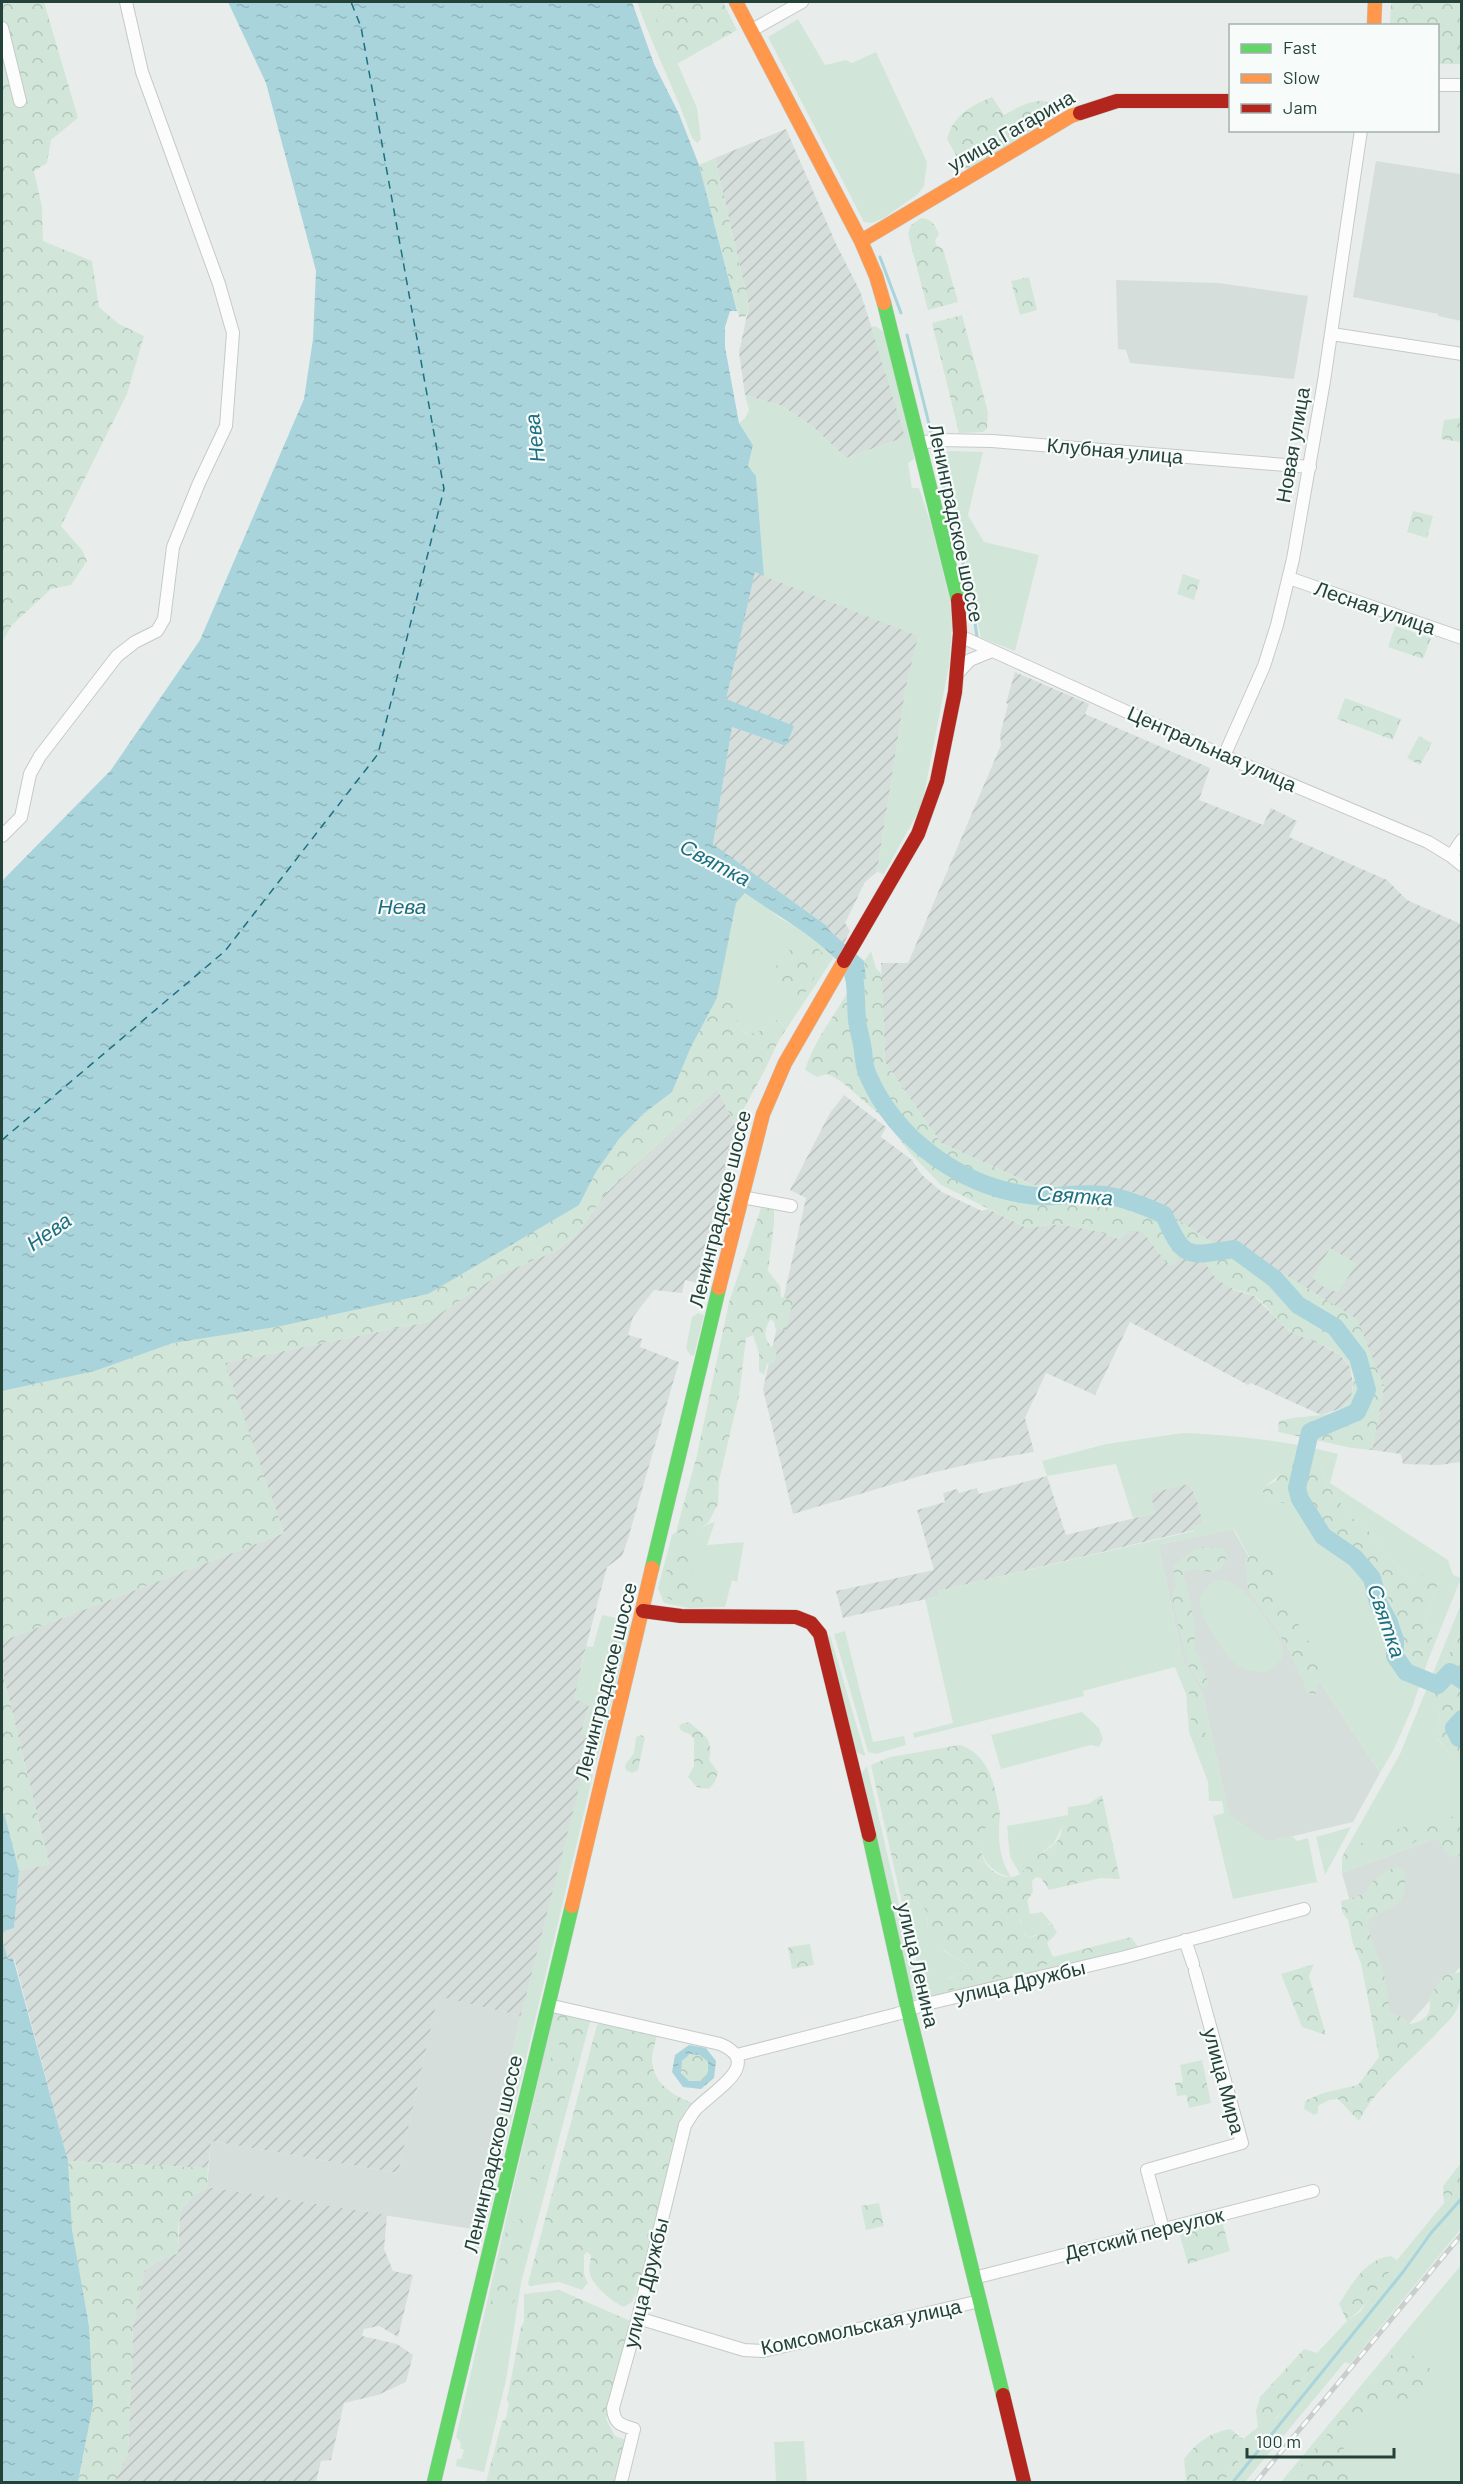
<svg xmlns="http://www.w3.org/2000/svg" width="1463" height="2484" font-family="Barlow,sans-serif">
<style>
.built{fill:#d6dedb}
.industrial{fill:url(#industrial-furrows)}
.grass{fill:#d1e6d8;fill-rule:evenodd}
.forest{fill:url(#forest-crowns)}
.water{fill:url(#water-ripples);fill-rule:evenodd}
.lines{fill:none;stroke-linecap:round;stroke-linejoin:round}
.stream{stroke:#a9d4db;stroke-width:3}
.river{stroke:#a9d4db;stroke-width:18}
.ferry{stroke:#1c6f80;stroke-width:1.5;stroke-dasharray:8 6;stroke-linecap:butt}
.street-casing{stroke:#c5cac8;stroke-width:14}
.fast-casing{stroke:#c3cbc8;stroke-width:15}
.slow-casing{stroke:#c3cbc8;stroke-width:15}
.jam-casing{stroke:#c3cbc8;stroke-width:15}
.street{stroke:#fcfcfc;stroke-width:12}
.fast{stroke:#63d668;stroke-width:14}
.slow{stroke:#ff974d;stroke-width:14}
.jam{stroke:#b3261e;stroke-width:14}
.rail-casing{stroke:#c9cdcc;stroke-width:5}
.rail{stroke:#f7fbf9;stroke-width:3;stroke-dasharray:9;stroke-linecap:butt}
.labels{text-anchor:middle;stroke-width:4.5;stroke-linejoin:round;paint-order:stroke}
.street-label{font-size:20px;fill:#24423a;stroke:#f7fbf9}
.water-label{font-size:21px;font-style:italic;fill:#1c6f80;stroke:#f7fbf9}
</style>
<defs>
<pattern id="industrial-furrows" width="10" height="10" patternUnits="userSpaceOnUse" patternTransform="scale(1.5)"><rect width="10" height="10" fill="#d6dedb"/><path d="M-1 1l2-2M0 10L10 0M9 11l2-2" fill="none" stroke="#b8c0bd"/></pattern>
<pattern id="forest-crowns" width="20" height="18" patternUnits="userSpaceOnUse" patternTransform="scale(1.5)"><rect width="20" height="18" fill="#d1e6d8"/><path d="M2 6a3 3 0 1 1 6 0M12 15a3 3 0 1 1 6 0" fill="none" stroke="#b3c6ba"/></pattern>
<pattern id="water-ripples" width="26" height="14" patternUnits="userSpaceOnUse" patternTransform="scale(1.5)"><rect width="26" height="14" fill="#a9d4db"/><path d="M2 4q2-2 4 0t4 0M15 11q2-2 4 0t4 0" fill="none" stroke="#91b7bd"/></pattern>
</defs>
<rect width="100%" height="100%" fill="#e8edeb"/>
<path class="built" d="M1376 161 1460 174 1461 169V321L1438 316V314L1353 297Z
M1116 280 1219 283 1308 296 1294 379 1130 363 1126 350 1118 349Z
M1233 1529 1315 1675 1380 1773 1353 1822 1268 1842 1229 1815 1202 1692 1184 1663 1158 1545Z
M1434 1839H1461V1966L1390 2045 1342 1873Z
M438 1995 521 2016 472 2229 207 2187 211 2141 398 2173Z"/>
<path class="industrial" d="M786 129 837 246 860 291 906 437 846 458 812 426 782 406 745 395 739 352 749 306 715 158Z
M755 572 919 636 906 687 877 872 865 882 845 923 850 931 844 943 829 930 827 926 713 844 732 727 786 746 793 727 725 699Z
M1015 672 1089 704 1085 714 1210 768 1199 800 1263 825 1271 808 1297 821 1289 837 1387 880 1407 900 1461 924V1462L1439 1465 1403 1464 1401 1454 1372 1450 1384 1386 1239 1245 1214 1244 1138 1193 1034 1185 941 1143 885 1062 881 963H908L1001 745 1000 735 1008 704 1006 703Z
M717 1088 736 1127 697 1283 685 1280 682 1293 654 1290 633 1317 628 1335 642 1339 640 1347 679 1362 627 1542 622 1556 607 1567 582 1662 575 1699 585 1702 589 1706 581 1733 589 1736 592 1740 521 2016 438 1996 398 2173 211 2141 208 2168 68 2161 14 1958 8 1959 2 1938V1932L14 1928 19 1871 49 1864 2 1670V1641L284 1533 224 1363 427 1322 498 1275 558 1250 576 1235 605 1194Z
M844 1095 886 1127 881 1137 912 1160 922 1175 942 1192 982 1211 988 1209 1027 1228 1059 1224 1097 1231 1119 1239 1129 1230 1143 1232 1163 1258 1179 1254 1204 1260 1234 1290 1254 1296 1289 1331 1320 1344 1340 1355 1350 1367 1353 1383 1351 1398 1342 1408 1321 1415 1251 1383 1248 1385 1130 1322 1095 1395 1046 1373 1025 1418 1034 1452 987 1460 927 1474 793 1514 763 1389 806 1198 790 1190 830 1113Z
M1047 1476 1066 1535 1155 1513 1150 1493 1188 1484 1196 1496 1203 1523 1194 1530 938 1591 939 1596 843 1618 836 1591 934 1570 917 1510 945 1502 943 1493 957 1489 959 1493 977 1488 979 1494Z
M207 2187 387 2215 384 2249 393 2271 413 2275 398 2337 379 2326 364 2329 362 2336 397 2344 413 2355 406 2382 378 2395 344 2403 331 2460 321 2461 316 2482H115L128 2453 133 2325 144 2271 160 2260 178 2253 180 2211 193 2196Z"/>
<path class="grass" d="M637 2H651L697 108 701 139 697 143 692 138C676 92 653 48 637 2Z
M798 19 825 65 846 60 852 63 876 52 927 162 924 186 918 194 884 218 872 223 864 222 768 37Z
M875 326 884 332 911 436 914 459 908 463 912 488H919L931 524 950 600 952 626 949 665 922 805 884 874 877 872 906 687 918 636 764 576 756 476 748 466 753 445 739 423 745 418 749 410 745 395 782 406 812 426 846 458 905 437 871 327Z
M950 451 983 452 968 515 984 542 1039 555 1015 651 981 638 961 539 938 453Z
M746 892 780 918 812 936 834 957 787 1028 775 1019 763 1030 749 1035 739 1027 737 1014 717 998 736 902Z
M1330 1248 1357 1264 1338 1292 1326 1289 1313 1278Z
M698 1313 704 1315 694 1356 690 1355 686 1348 692 1317Z
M1183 1433C1236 1435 1287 1441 1338 1454L1330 1483 1448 1560 1453 1575 1461 1578 1427 1663 1412 1708 1394 1749 1380 1773 1315 1675 1234 1529 1158 1545 1184 1663 1202 1692 1229 1815 1268 1842 1292 1836 1297 1841 1308 1838 1317 1882 1233 1899 1213 1816 1224 1813 1222 1801H1209L1208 1782 1189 1732 1186 1694 1175 1667 1083 1691 1084 1696 914 1738 913 1733 953 1723 925 1599 938 1596V1591L1194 1531 1193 1526 1203 1523 1196 1496 1188 1484 1150 1493 1155 1513 1133 1518 1116 1464 1047 1476 1042 1461 1106 1444ZM1320 1466 1327 1485 1351 1517 1373 1535 1385 1552 1408 1577 1415 1581 1439 1580 1425 1621 1433 1635 1412 1665 1406 1656 1402 1635 1390 1601 1378 1581 1370 1576 1355 1551 1325 1529 1311 1504 1281 1503 1261 1491C1266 1484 1278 1478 1286 1469Z
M715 1522 707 1545 744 1542 737 1582 732 1580 725 1607 689 1608 664 1603 658 1588 672 1535 676 1532C692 1539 700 1525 715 1522Z
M1220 1580C1243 1579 1271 1625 1282 1644 1285 1658 1279 1665 1266 1672 1256 1672 1248 1672 1239 1666 1226 1658 1196 1614 1200 1598 1203 1588 1211 1583 1220 1580Z
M1461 1604V1633L1440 1669 1438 1685 1432 1700 1440 1714 1437 1738 1459 1766H1461V1839H1434L1342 1873V1858L1345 1851 1400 1754Z
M602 1615 626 1620 631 1627 597 1760 587 1757 592 1740 589 1736 581 1733 589 1706 585 1702 574 1699 586 1646 593 1647Z
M845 1631 873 1742 904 1736 906 1745 876 1754 868 1752 834 1634Z
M830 1635 865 1754V1756L856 1752 826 1637Z
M1082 1712 1099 1728 1103 1739 1099 1747 1091 1745 1001 1769 991 1735Z
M867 1766 921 2000H915L911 1997 860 1775Z
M583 1772 593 1775 483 2240 478 2249H474V2230L472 2229 521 2016Z
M1000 1814C998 1837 998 1857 1011 1877 978 1872 968 1830 1000 1814Z
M1068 1815 1054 1843 1031 1861 1027 1869 1020 1874 1010 1857 1007 1826Z
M1351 1827 1325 1875 1316 1837Z
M900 1894 921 1904 927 1912 928 1931 944 1951 968 1965 962 1972 946 1980 1134 1941 1138 1947 926 1998Z
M1027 1899 1030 1914 1042 1912 1052 1924H1048L1039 1933 1029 1938C1018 1929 1018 1911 1027 1899Z
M554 2011 591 2018 521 2283 506 2380 484 2472 456 2466 457 2459H461L464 2450 460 2448 461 2443 456 2437Z
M1461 2186V2229L1350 2364 1345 2362 1245 2482H1223L1247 2449 1243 2439 1258 2427 1277 2418 1305 2376 1321 2359 1317 2353 1347 2321 1360 2312 1397 2260 1444 2203Z
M1461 2265V2482H1281Z
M804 2441 807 2482H776L774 2442Z"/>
<path class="forest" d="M2 2H44L78 118 51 140 47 163 34 171 42 207 43 241 92 261 99 307 119 324 144 336 127 394 61 526 82 550 87 561 71 585 51 589 12 625 2 642Z
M649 2H723L737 30 675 65Z
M1391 2H1461V64H1438V26L1390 25Z
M992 97 1004 115C1019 107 1041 92 1055 108V116L968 169 963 168 947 139C953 116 970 106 992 97Z
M715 158 749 306 746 316 739 317 699 165Z
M921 218C931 219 935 224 939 234L935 240 936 245 943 249 958 302 928 310 908 234 911 225Z
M1029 277 1037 310 1020 315 1011 281Z
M962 315 988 412 987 428 983 432 959 433 932 323Z
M1461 418V442L1441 439 1444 420Z
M1413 511 1433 516 1427 538 1407 532Z
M1183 574 1200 580 1194 600 1177 594Z
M1395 626 1431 638 1423 659 1388 647Z
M1345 698 1401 719 1393 740 1337 719Z
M1419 736 1432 743 1420 765 1407 758Z
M804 940 812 942 823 954C820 966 807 1000 794 1001 789 1001 784 999 780 997 778 993 774 987 773 983 770 965 790 948 804 940Z
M871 951 876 968 882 975 885 1062 941 1143 1034 1185 1138 1193 1214 1244 1238 1245 1357 1319 1384 1386 1372 1450 1352 1448 1278 1432 1279 1421C1297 1415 1328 1418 1342 1408 1349 1404 1351 1396 1353 1388 1359 1350 1314 1345 1290 1331 1276 1323 1268 1304 1254 1296 1249 1293 1242 1292 1236 1290 1220 1284 1211 1275 1204 1260L1179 1254 1177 1261 1169 1266 1143 1232 1129 1230 1119 1239 1097 1231 1059 1224 1027 1228 941 1185 911 1154 881 1116 842 1082 828 1074 817 1077 805 1070C816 1035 838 1013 854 980L866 979 864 961Z
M717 998 731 1003 737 1014 739 1027 748 1035 763 1030 775 1019 787 1028C775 1044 770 1062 760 1079 751 1096 743 1108 736 1127L717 1088 605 1194 576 1235 558 1250 498 1275 427 1322 225 1363 284 1533 2 1641V1391L95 1371 173 1343 276 1327 579 1205 596 1172 619 1139 642 1115 672 1092 691 1047Z
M761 1208 774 1209V1224L768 1271 780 1286 781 1297 792 1300 793 1302 785 1331 775 1328 774 1322 771 1319C761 1332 765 1343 777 1351L774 1363 767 1364 764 1375 759 1371V1353L753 1335 746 1338 739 1396 719 1480 718 1504 708 1523 691 1534 683 1535 676 1532 697 1455 729 1302Z
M1303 1456 1320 1466 1327 1485 1351 1517 1373 1535 1385 1552 1408 1577 1415 1581 1426 1571 1439 1580 1425 1621 1433 1635 1427 1653 1419 1664 1412 1665 1406 1656 1402 1635 1390 1601 1378 1581 1370 1576 1355 1551 1325 1529 1311 1504 1281 1503 1261 1491 1265 1486 1274 1482 1285 1469V1464L1289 1459Z
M1203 1547 1222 1548 1227 1555C1222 1579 1207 1571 1191 1569L1183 1572 1194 1619 1195 1648 1209 1684 1203 1689 1187 1663 1172 1598 1176 1585 1173 1566 1194 1550Z
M1262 1552 1271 1555C1276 1567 1272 1578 1277 1590L1321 1661 1320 1679 1315 1695 1307 1692 1286 1644 1248 1590 1245 1558Z
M690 1553 698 1556 690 1582H699L703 1592 709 1596 710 1602C694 1606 678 1605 665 1596L663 1579 671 1560Z
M1461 1633 1462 1766 1459 1767 1437 1737 1440 1714 1431 1700 1438 1685 1440 1669Z
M1180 1653 1183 1665 1198 1691V1707L1208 1742 1204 1749 1199 1750 1192 1735 1189 1693 1174 1655Z
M2 1670 49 1864 19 1871 5 1816 2 1811Z
M689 1722C704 1736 714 1737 709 1760L718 1772 715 1782 709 1789 697 1787 688 1777 694 1766V1739L691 1735 682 1731 679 1728 681 1724Z
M641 1735 645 1737 638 1770 632 1773 626 1770 625 1765 634 1753 636 1737Z
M960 1745C990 1755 995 1786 1000 1814 974 1827 974 1866 1002 1876 1008 1878 1014 1877 1020 1874 1026 1870 1027 1865 1032 1860 1040 1852 1055 1848 1060 1836 1063 1828 1061 1821 1068 1815V1807L1088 1804 1102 1795 1120 1879 1101 1878 1049 1890 1041 1878 1036 1877 1032 1881 1033 1892 1022 1908 1020 1922 1025 1935 1029 1938C1037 1936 1040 1932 1044 1926L1052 1924 1057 1933 1047 1943 1053 1957 1131 1937 1134 1941 933 1995 931 1990C943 1980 959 1977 968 1965L937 1946 928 1931 927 1912 921 1904 900 1894 871 1765 890 1757Z
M1461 1816V1855L1451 1857C1441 1851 1441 1836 1429 1831L1404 1850C1389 1840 1365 1856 1351 1863L1342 1858 1345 1851C1375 1835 1428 1817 1461 1816Z
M1398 1866 1406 1873C1405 1881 1405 1894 1400 1901 1392 1914 1377 1906 1367 1925L1384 1974 1390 2011 1403 2018 1410 2024C1425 2021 1433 2014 1429 1997L1444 1975 1461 1972C1462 1984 1462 1997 1457 2009 1453 2018 1443 2026 1436 2034 1410 2062 1377 2086 1359 2121L1338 2099 1329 2100 1318 2106V2113L1314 2115 1304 2109 1305 2101 1323 2093 1358 2085 1379 2057 1361 1963 1353 1944 1348 1920 1342 1911 1341 1901 1356 1897 1366 1892 1371 1883 1381 1874Z
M810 1944 814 1965 792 1969 788 1947Z
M1314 1964 1309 1976 1326 2035 1302 2027 1281 1974Z
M559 2014 587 2020 584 2036 573 2051 575 2064 540 2182 532 2181 530 2177 527 2148 545 2065 560 2048 559 2043 552 2037 556 2018Z
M601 2023 657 2036C655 2043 652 2053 652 2060 653 2084 674 2096 693 2103L687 2108 678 2125 639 2286 632 2302 624 2307C612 2302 590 2284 589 2270 589 2265 591 2260 591 2255L587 2252 584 2255V2274L588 2283 582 2290 559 2282 529 2286 528 2283 597 2025Z
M681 2068a14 14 0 1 1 28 0a14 14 0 1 1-28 0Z
M514 2057 518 2059 519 2070 497 2162 492 2165 489 2159 511 2059Z
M1202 2060 1211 2103 1189 2108 1186 2095 1177 2096 1175 2083 1183 2082 1180 2065Z
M68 2161 208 2168 207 2187C174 2209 179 2217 178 2253L160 2260 144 2271 133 2325 128 2453 115 2482H78L87 2436 89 2326 72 2229Z
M1461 2163V2186L1444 2203 1443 2186Z
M879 2203 884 2226 866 2230 861 2206Z
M520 2219 529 2224V2229L512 2274 515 2300C511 2307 499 2313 491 2311L490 2306 507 2226Z
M1222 2221 1230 2251 1188 2264 1179 2233Z
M1391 2256 1397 2260C1381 2283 1370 2303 1347 2321L1339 2304C1352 2284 1366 2258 1391 2256Z
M559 2290 633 2322 606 2419 615 2436 626 2440 616 2482H486L502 2422 506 2418 509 2404 507 2400 521 2327 524 2322V2294Z
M1304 2349 1317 2353 1321 2359C1317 2366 1311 2370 1305 2376 1290 2395 1284 2421 1258 2427L1256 2411 1260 2397Z
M1395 2351C1418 2356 1433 2359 1434 2386 1405 2411 1349 2402 1339 2442 1350 2456 1353 2465 1347 2482H1288Z
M1230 2429 1243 2439 1247 2449 1223 2482H1184L1186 2479 1184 2459C1197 2442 1209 2433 1230 2429Z"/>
<path class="water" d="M228 2H632L654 64 679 114 699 165 737 311H730L725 327V347L739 423 753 445 748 466 756 476 764 576 755 572 726 699 794 726 786 746 732 727 713 844 827 926 829 930 864 961 866 979 854 980C825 940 784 921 745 893L736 903 717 998 691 1047 672 1092 642 1115 619 1139 596 1172 579 1205 428 1294 276 1327 173 1343 95 1371 2 1391V881L111 770 200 640 304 399 313 339 316 271 266 83Z
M2 1811 5 1816 19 1871 14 1928 2 1932Z
M2 1938 8 1959 13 1958 68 2161 72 2229 89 2326 93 2404 78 2482H2Z
M689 2045 706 2048 716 2061 714 2078 701 2089 683 2087 672 2072 675 2055ZM690 2054 700 2055 708 2062V2073L700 2081H689L681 2073 682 2061Z"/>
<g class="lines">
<path class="stream" d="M880 257 901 313
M907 335 931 432
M936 455 971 595 977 637
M1233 2482 1403 2272 1431 2233 1462 2198"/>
<path class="river" d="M848 958C858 981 855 995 857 1020 858 1030 862 1040 863 1051 864 1058 864 1066 867 1073 895 1140 964 1189 1036 1196 1058 1198 1081 1192 1104 1195 1125 1198 1145 1206 1164 1215 1184 1261 1188 1256 1234 1249L1275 1279 1298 1305 1335 1327 1358 1357 1367 1390 1357 1412 1310 1432 1297 1488 1300 1499 1323 1536 1355 1558 1372 1578 1378 1602 1388 1620 1395 1640V1656L1406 1672 1438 1685 1450 1672 1462 1680
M1462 1719 1454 1728 1459 1738 1462 1737"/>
<path class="ferry" d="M2 1140 225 951 378 754 444 489 361 27 351 2"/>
<defs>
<path id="street" d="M2 28 20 101
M752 30 802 2
M1438 85H1462
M1332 334 1462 354
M920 443 939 440 992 441 1310 467
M1289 578 1462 638
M960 636 1224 756 1428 842 1451 856 1462 865
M957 674 970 660 992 651
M1224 756 1264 666 1277 625 1293 559 1324 381 1361 130
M2 836 21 817 30 774 40 756 117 656 135 642 157 631 164 619 173 547 199 483 226 426 233 333 219 284 142 72 126 2
M1451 856 1462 840
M742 1197 791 1206
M1185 1940 1193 1964
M548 2005 720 2044C765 2063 713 2091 696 2109 692 2113 689 2120 685 2125L638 2318 613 2408C614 2424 621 2425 634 2429L621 2482
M737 2055 897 2014 922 2005 1125 1957 1304 1909
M1163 2229 1147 2170 1242 2143 1195 1971
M974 2278 1313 2191
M638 2318 744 2350 763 2351 980 2301"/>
<path id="fast" d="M884 303 958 600
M652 1568 719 1288
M869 1835 908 2010 1003 2395
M434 2482 572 1906"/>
<path id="slow" d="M736 2 861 241 876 276 884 303
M1374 26 1375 2
M861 241 1071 116 1080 113
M719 1288 763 1114 785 1063 844 961
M572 1906 652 1568"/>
<path id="jam" d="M1080 113 1117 101H1230
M844 961 918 834 937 781 955 692 960 633 958 600
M643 1611 681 1616 796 1617 811 1623 820 1634 869 1835
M1003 2395 1024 2482"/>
</defs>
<use href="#street" class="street-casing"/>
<use href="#fast" class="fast-casing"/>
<use href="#slow" class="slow-casing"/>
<use href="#jam" class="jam-casing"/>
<use href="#street" class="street"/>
<use href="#fast" class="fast"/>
<use href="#slow" class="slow"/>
<use href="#jam" class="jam"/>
<defs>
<path id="rail" d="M1256 2482 1462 2234"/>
</defs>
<use href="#rail" class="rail-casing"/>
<use href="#rail" class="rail"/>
</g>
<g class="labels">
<g class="street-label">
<text transform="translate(1011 131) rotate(-30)" y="7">улица Гагарина</text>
<text transform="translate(1293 445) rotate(-80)" y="7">Новая улица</text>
<text transform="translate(1115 451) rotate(5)" y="7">Клубная улица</text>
<text transform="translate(956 523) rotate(78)" y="7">Ленинградское шоссе</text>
<text transform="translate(1375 608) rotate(19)" y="7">Лесная улица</text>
<text transform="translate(1212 749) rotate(24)" y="7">Центральная улица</text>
<text transform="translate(720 1209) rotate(-76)" y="7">Ленинградское шоссе</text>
<text transform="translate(606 1681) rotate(-76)" y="7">Ленинградское шоссе</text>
<text transform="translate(918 1965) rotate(77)" y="7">улица Ленина</text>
<text transform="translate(1020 1982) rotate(-13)" y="7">улица Дружбы</text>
<text transform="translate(1224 2081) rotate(75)" y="7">улица Мира</text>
<text transform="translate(493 2154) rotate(-77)" y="7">Ленинградское шоссе</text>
<text transform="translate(1144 2234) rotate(-14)" y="7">Детский переулок</text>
<text transform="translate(646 2283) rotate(-76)" y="7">улица Дружбы</text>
<text transform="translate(861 2327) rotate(-12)" y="7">Комсомольская улица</text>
</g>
<g class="water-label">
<text transform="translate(535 438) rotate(-97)" y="7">Нева</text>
<text transform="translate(715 863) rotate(28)" y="7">Святка</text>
<text x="402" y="914">Нева</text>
<text transform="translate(1075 1196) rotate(4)" y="7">Святка</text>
<text transform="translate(49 1232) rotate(-35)" y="7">Нева</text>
<text transform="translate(1386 1621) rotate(71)" y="7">Святка</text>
</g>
</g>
<rect width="1463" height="2484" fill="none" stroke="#24423a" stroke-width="6"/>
<rect x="1229" y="24" width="210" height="108" fill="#f7fbf9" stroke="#a3b1ad" stroke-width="1.5"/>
<rect x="1241" y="44" width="30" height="9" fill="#63d668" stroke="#a3b1ad" stroke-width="1.5"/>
<text x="1283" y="54" font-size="18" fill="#24423a">Fast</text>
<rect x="1241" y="74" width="30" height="9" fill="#ff974d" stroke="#a3b1ad" stroke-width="1.5"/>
<text x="1283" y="84" font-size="18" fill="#24423a">Slow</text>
<rect x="1241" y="104" width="30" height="9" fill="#b3261e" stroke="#a3b1ad" stroke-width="1.5"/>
<text x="1283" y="114" font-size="18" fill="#24423a">Jam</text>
<path d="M1247 2448v9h147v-9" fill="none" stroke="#24423a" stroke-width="3"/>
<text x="1256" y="2448" font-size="18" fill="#24423a" stroke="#f7fbf9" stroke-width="4.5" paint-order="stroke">100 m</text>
</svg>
